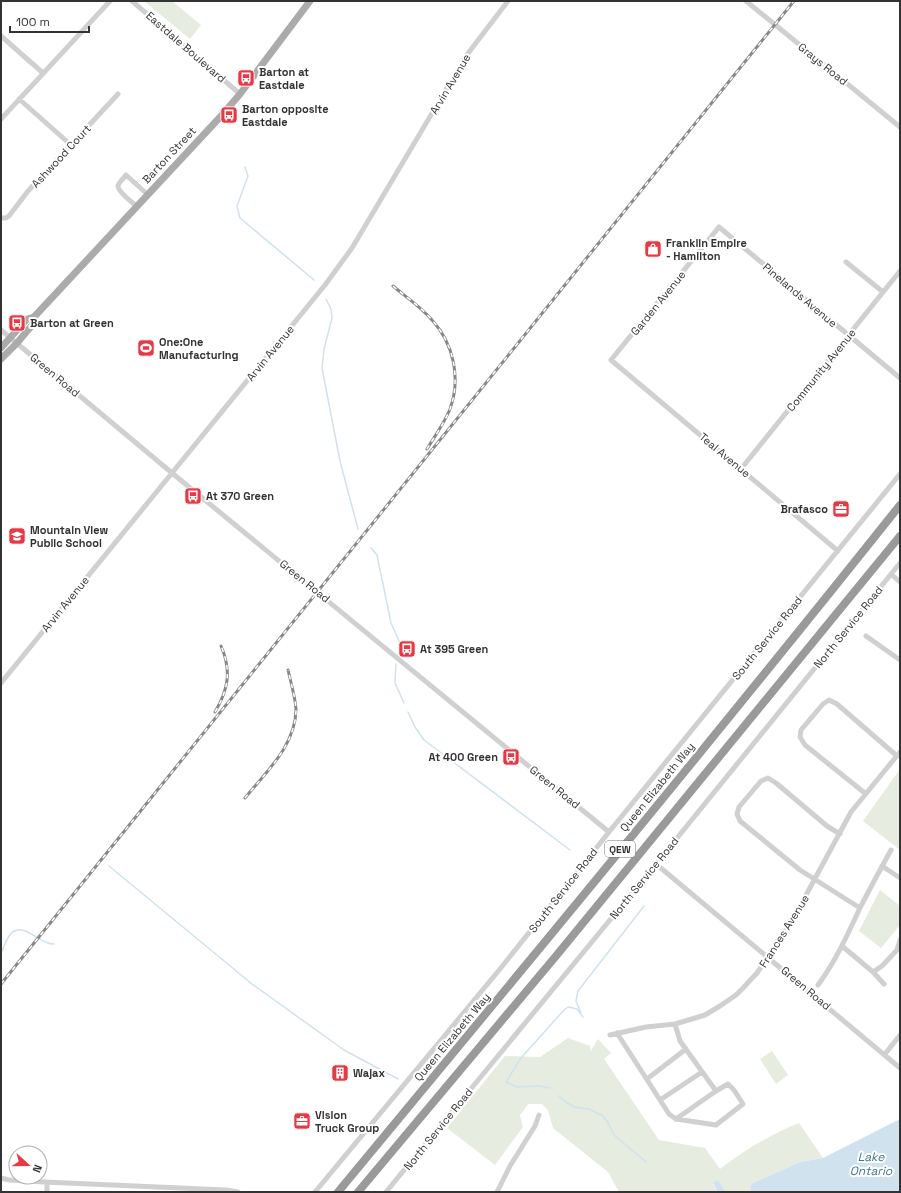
<svg xmlns="http://www.w3.org/2000/svg" width="901" height="1193" font-family="'Space Grotesk',sans-serif">
<style>
.green{fill:#e6ecdf}
.water{fill:#cfe2ee}
.lines{fill:none;stroke-linecap:round;stroke-linejoin:round}
.stream{stroke:#cfe2ee;stroke-width:1.5}
.minor{stroke:#d0d0d0;stroke-width:5}
.major{stroke:#ababab;stroke-width:7}
.highway{stroke:#9a9a9a;stroke-width:8}
.rail-casing{stroke:#888;stroke-width:3}
.rail{stroke:#fff;stroke-width:1.5;stroke-dasharray:4.5;stroke-linecap:butt}
.labels{text-anchor:middle;stroke-width:4;stroke-linejoin:round;paint-order:stroke}
.shield{fill:#fff;stroke:#707070;stroke-width:1}
.shield-label{font-size:10px;font-weight:bold;fill:#333}
.street-label{font-size:11px;fill:#333;stroke:#fff}
.poi-label{font-size:11px;font-weight:bold;fill:#333;stroke:#fff;text-anchor:start}
.water-label{font-size:12px;font-style:italic;fill:#3f7597;stroke:#fff}
</style>
<rect width="100%" height="100%" fill="#fff"/>
<path class="green" d="M144 1H172L201 25 190 39Z
M900 769V850L863 821Z
M880 890 900 906V925L881 948 859 931Z
M568 1038 590 1046 591 1051 598 1039 611 1053 604 1059 659 1140 705 1148 720 1169C744 1150 770 1135 799 1123L823 1158 800 1162 753 1183 750 1186 751 1192H726L718 1180 713 1184 718 1192H619L608 1172 553 1128 548 1110 542 1104H528L520 1115 523 1127 495 1165 447 1128 505 1056 540 1057Z
M772 1051 788 1075 776 1084 760 1059Z"/>
<path class="water" d="M900 1119V1192H751L750 1186 753 1183 800 1162 823 1158Z
M718 1180 726 1192H718L713 1183Z"/>
<g class="lines">
<path class="stream" d="M245 167 248 176 237 206 240 218 314 280
M326 299 331 309 332 318 324 349 322 368 340 461 358 529
M371 548 377 555 391 623 403 650
M396 664 395 683 404 703
M408 712 415 727 424 740 570 850
M109 866 252 984 344 1050 398 1079
M1 953C4 947 6 941 9 936 20 920 37 940 48 943 50 944 52 944 54 944
M581 1013 576 1001 578 991 644 906
M550 1088 540 1086 517 1087 506 1082 521 1058 564 1010 568 1007 577 1009 583 1017
M559 1096 563 1100 574 1107 589 1109 603 1116 607 1121 614 1135 646 1162"/>
<path class="minor" d="M132 1 240 94
M746 1 900 127
M1 36 43 73
M19 99 71 145
M1 119 110 1
M136 206C132 202 118 192 118 186 119 182 124 178 126 175L147 194
M1 218H6L9 216 28 191 118 94
M846 262 883 292
M1 330 172 473 609 832
M741 469 900 271
M838 551 611 360 719 227 900 378
M891 574 900 582
M866 636 900 660
M1 683 325 285 352 248 466 56 508 1
M866 794 805 745 800 737 801 730 823 704 829 700 837 704 897 756
M840 834 827 826 776 783 768 778 761 781 739 807 737 814 740 821 800 870 860 908
M656 864 900 1068
M882 866 900 878
M842 946 873 972 884 984
M873 972 882 966 897 950 900 940
M818 985C835 962 847 936 859 910 869 890 880 870 891 850
M617 1033 669 1114 676 1119 716 1125 743 1104 734 1090 728 1084 716 1091 680 1041 675 1024
M610 1035 646 1027 675 1024 705 1015 720 1006 736 995 743 988 757 973 792 921 851 812 900 752
M885 1054 900 1035
M647 1079 686 1049
M660 1100 702 1072
M676 1119 716 1091
M1 1178 9 1180 44 1182 226 1190 238 1192
M47 1192V1182
M315 1192 500 969 609 832 900 474
M386 1192 656 864 900 563
M497 1192 510 1166 535 1126 539 1115"/>
<path class="major" d="M1 348 27 319 34 317 222 115 240 94 310 1
M1 359 17 343 33 324 34 317"/>
<path class="highway" d="M338 1192C527 964 716 736 900 505
M358 1192 556 956 900 536"/>
<defs>
<path id="rail" d="M393 286C406 297 421 307 432 320 454 344 461 379 450 409 444 424 434 437 427 449
M215 712C228 690 232 671 221 646
M245 798C266 772 296 745 296 709 295 696 291 683 288 670
M1 984 794 1"/>
</defs>
<use href="#rail" class="rail-casing"/>
<use href="#rail" class="rail"/>
</g>
<defs>
<symbol id="bus-square" viewBox="-11 -11 22 22"><rect x="-9" y="-9" width="18" height="18" rx="4" fill="#e63946" stroke="#fff"/><path d="M-5-6H5V4H4V6H2V4H-2V6H-4V4H-5ZM-3.5-4V0h7V-4ZM-3.5 1.2v1.5H-2V1.2ZM2 1.2v1.5H3.5V1.2Z" fill="#fff"/></symbol>
<symbol id="shop-square" viewBox="-11 -11 22 22"><rect x="-9" y="-9" width="18" height="18" rx="4" fill="#e63946" stroke="#fff"/><path d="M-5-2.5h2.3a2.7 3.5 0 0 1 5.4 0H5L5.5 6h-11ZM-1.5-2.5h3a1.5 2.3 0 0 0-3 0Z" fill="#fff"/></symbol>
<symbol id="stadium-square" viewBox="-11 -11 22 22"><rect x="-9" y="-9" width="18" height="18" rx="4" fill="#e63946" stroke="#fff"/><path d="M0-5a6.5 5 0 1 0 0 10a6.5 5 0 1 0 0-10ZM-3.5-1.8h7v3.6h-7Z" fill="#fff"/></symbol>
<symbol id="office-square" viewBox="-11 -11 22 22"><rect x="-9" y="-9" width="18" height="18" rx="4" fill="#e63946" stroke="#fff"/><path d="M-6-3h4V-5.5h4V-3h4V5H-6ZM-1-4.5V-3h2v-1.5ZM-6 0V1H6V0Z" fill="#fff"/></symbol>
<symbol id="school-square" viewBox="-11 -11 22 22"><rect x="-9" y="-9" width="18" height="18" rx="4" fill="#e63946" stroke="#fff"/><path d="M0-5L7-2L0 1L-7-2ZM-4 1L0 2.5L4 1V4Q0 6-4 4Z" fill="#fff"/></symbol>
<symbol id="building-square" viewBox="-11 -11 22 22"><rect x="-9" y="-9" width="18" height="18" rx="4" fill="#e63946" stroke="#fff"/><path d="M-4-6H4V6H1V3H-1V6H-4ZM-2.5-4.3h1.7v1.8h-1.7ZM.8-4.3h1.7v1.8H.8ZM-2.5-1h1.7V.8h-1.7ZM.8-1h1.7V.8H.8Z" fill="#fff"/></symbol>
</defs>
<g fill-rule="evenodd">
<use href="#bus-square" x="236" y="68" width="20" height="20"/>
<use href="#bus-square" x="219" y="105" width="20" height="20"/>
<use href="#shop-square" x="643" y="239" width="20" height="20"/>
<use href="#bus-square" x="7" y="313" width="20" height="20"/>
<use href="#stadium-square" x="136" y="338" width="20" height="20"/>
<use href="#bus-square" x="183" y="486" width="20" height="20"/>
<use href="#office-square" x="831" y="499" width="20" height="20"/>
<use href="#school-square" x="7" y="526" width="20" height="20"/>
<use href="#bus-square" x="397" y="639" width="20" height="20"/>
<use href="#bus-square" x="501" y="747" width="20" height="20"/>
<use href="#building-square" x="330" y="1063" width="20" height="20"/>
<use href="#office-square" x="292" y="1111" width="20" height="20"/>
</g>
<g class="labels">
<rect class="shield" x="605" y="841" width="30" height="16" rx="3"/>
<g class="shield-label">
<text x="620" y="853">QEW</text>
</g>
<g class="street-label">
<text transform="translate(186 47) rotate(41)" y="4">Eastdale Boulevard</text>
<text transform="translate(823 64) rotate(39)" y="4">Grays Road</text>
<text transform="translate(450 84) rotate(-59)" y="4">Arvin Avenue</text>
<text transform="translate(169 155) rotate(-47)" y="4">Barton Street</text>
<text transform="translate(61 156) rotate(-47)" y="4">Ashwood Court</text>
<text transform="translate(800 295) rotate(40)" y="4">Pinelands Avenue</text>
<text transform="translate(658 303) rotate(-51)" y="4">Garden Avenue</text>
<text transform="translate(270 353) rotate(-51)" y="4">Arvin Avenue</text>
<text transform="translate(821 370) rotate(-51)" y="4">Community Avenue</text>
<text transform="translate(55 375) rotate(40)" y="4">Green Road</text>
<text transform="translate(725 455) rotate(40)" y="4">Teal Avenue</text>
<text transform="translate(305 581) rotate(39)" y="4">Green Road</text>
<text transform="translate(65 604) rotate(-51)" y="4">Arvin Avenue</text>
<text transform="translate(848 627) rotate(-51)" y="4">North Service Road</text>
<text transform="translate(767 638) rotate(-51)" y="4">South Service Road</text>
<text transform="translate(555 787) rotate(39)" y="4">Green Road</text>
<text transform="translate(657 787) rotate(-51)" y="4">Queen Elizabeth Way</text>
<text transform="translate(644 878) rotate(-51)" y="4">North Service Road</text>
<text transform="translate(563 890) rotate(-52)" y="4">South Service Road</text>
<text transform="translate(784 931) rotate(-58)" y="4">Frances Avenue</text>
<text transform="translate(806 988) rotate(40)" y="4">Green Road</text>
<text transform="translate(452 1037) rotate(-50)" y="4">Queen Elizabeth Way</text>
<text transform="translate(438 1129) rotate(-51)" y="4">North Service Road</text>
</g>
<g class="poi-label">
<text x="259" y="76">Barton at<tspan x="259" dy="13">Eastdale</tspan></text>
<text x="242" y="113">Barton opposite<tspan x="242" dy="13">Eastdale</tspan></text>
<text x="666" y="247">Franklin Empire<tspan x="666" dy="13">- Hamilton</tspan></text>
<text x="30" y="327">Barton at Green</text>
<text x="159" y="346">One:One<tspan x="159" dy="13">Manufacturing</tspan></text>
<text x="206" y="500">At 370 Green</text>
<text x="828" y="513" text-anchor="end">Brafasco</text>
<text x="30" y="534">Mountain View<tspan x="30" dy="13">Public School</tspan></text>
<text x="420" y="653">At 395 Green</text>
<text x="498" y="761" text-anchor="end">At 400 Green</text>
<text x="353" y="1077">Wajax</text>
<text x="315" y="1119">Vision<tspan x="315" dy="13">Truck Group</tspan></text>
</g>
<g class="water-label">
<text x="871" y="1161">Lake<tspan x="871" dy="14">Ontario</tspan></text>
</g>
</g>
<rect width="901" height="1193" fill="none" stroke="#333333" stroke-width="4"/>
<g transform="translate(28 1165) rotate(111)"><circle r="19" fill="#ffffff" stroke="#adadad"/>
<path d="M0-3L7 15L0 10L-7 15Z" fill="#e63946"/>
<text y="-6" font-size="11" font-weight="bold" text-anchor="middle" fill="#333333">N</text>
</g>
<path d="M10 26v6h79v-6" fill="none" stroke="#333333" stroke-width="2"/>
<text x="16" y="26" font-size="12" fill="#333333" stroke="#ffffff" stroke-width="3" paint-order="stroke">100 m</text>
</svg>
